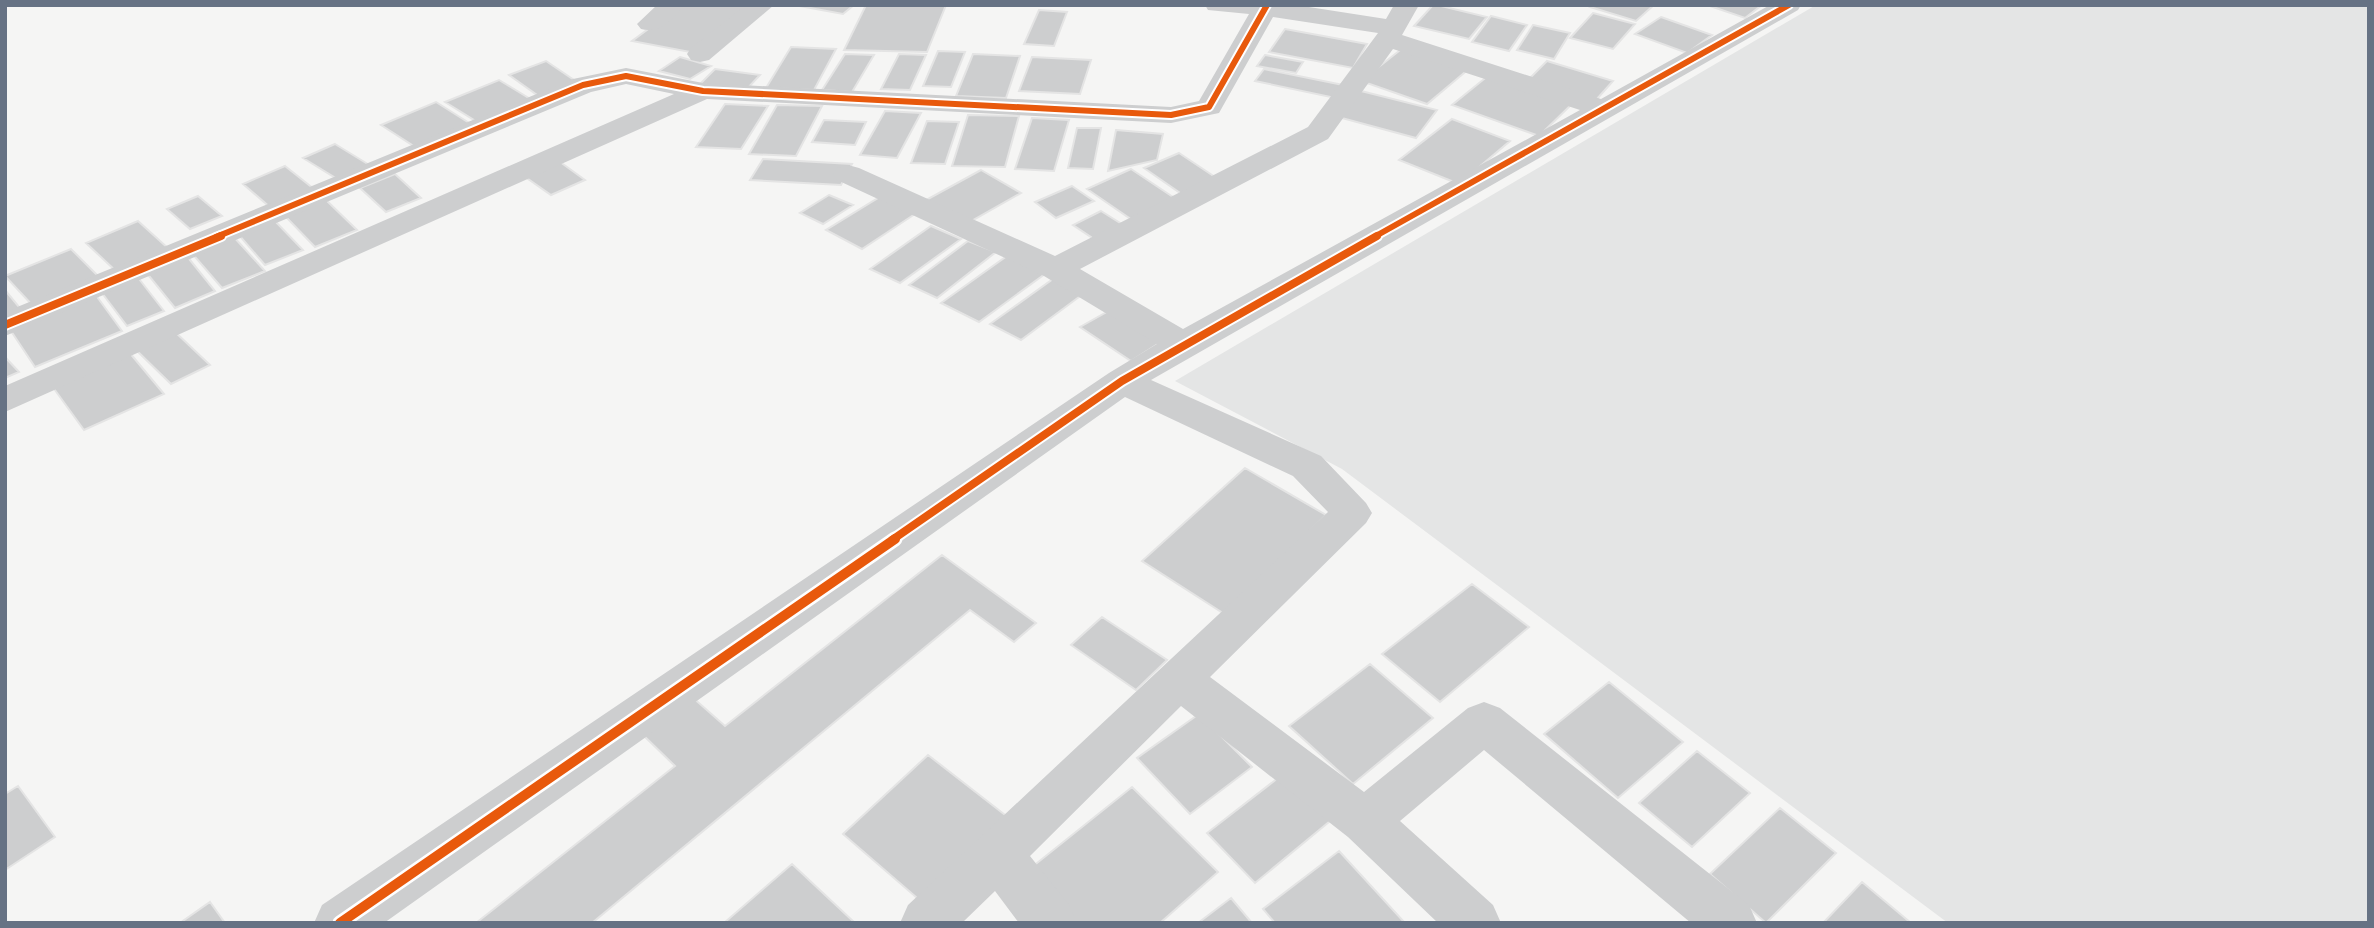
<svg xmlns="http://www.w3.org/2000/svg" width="2374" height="928" font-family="Manrope,sans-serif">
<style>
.built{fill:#e4e5e5}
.building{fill:#cdcecf;stroke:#e4e4e4;stroke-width:2}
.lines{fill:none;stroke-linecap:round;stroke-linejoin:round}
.minor{fill:#cdcecf;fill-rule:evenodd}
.cycleway-far2-casing{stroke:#fff;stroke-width:10}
.cycleway-far1-casing{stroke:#fff;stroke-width:12}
.cycleway-casing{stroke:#fff;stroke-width:15}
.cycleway-far2{stroke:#e8590c;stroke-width:6}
.cycleway-far1{stroke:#e8590c;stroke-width:8}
.cycleway{stroke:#e8590c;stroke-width:10}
</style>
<rect width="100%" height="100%" fill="#f5f5f4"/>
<path class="built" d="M1816 5H2369V923H1948L1342 469 1175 381Z"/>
<path class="building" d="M681 5H738L748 7 690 52 632 41Z
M794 5H854L843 14Z
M866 5H946L927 52 844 50Z
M1433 5H1437L1487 17 1469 39 1414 26Z
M1592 5H1654L1636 21 1590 7Z
M1707 5H1762L1745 18Z
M1039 10 1067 12 1054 46 1024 44Z
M1593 13 1635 24 1613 49 1570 38Z
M1491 16 1527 25 1509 51 1472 42Z
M1661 17 1712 35 1687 53 1635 34Z
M1533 25 1570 33 1554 59 1517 50Z
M1285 29 1367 44 1353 68 1269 52Z
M791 47 836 49 814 90 766 88Z
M1404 47 1470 68 1427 104 1361 81Z
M938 51 965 52 951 87 923 86Z
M845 54 874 55 852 92 822 90Z
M899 54 926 55 910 90 881 89Z
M973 54 1020 56 1006 98 956 96Z
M1265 55 1303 62 1296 73 1257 66Z
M680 57 711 66 690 79 659 71Z
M1032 57 1091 60 1080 94 1019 91Z
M546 61 577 82 540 97 509 75Z
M1547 61 1613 81 1596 100 1528 80Z
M715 69 760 75 746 90 700 84Z
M1264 69 1348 86 1340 99 1255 81Z
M1489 75 1573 103 1539 136 1452 105Z
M499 80 532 100 479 123 445 102Z
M1361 91 1437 110 1416 138 1338 117Z
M436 102 474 126 420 150 381 125Z
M725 104 768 106 741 149 696 147Z
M777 105 822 106 796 156 749 154Z
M885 111 921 113 897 158 860 155Z
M968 115 1019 116 1005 167 952 166Z
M1032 118 1069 120 1054 171 1015 169Z
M1452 119 1510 141 1459 184 1399 160Z
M824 120 866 122 855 145 812 142Z
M927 121 959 122 945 164 911 163Z
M1077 128H1101L1093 169 1068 168Z
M1116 130 1163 134 1157 160 1108 171Z
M335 144 371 166 339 180 303 158Z
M1179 153 1221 181 1186 197 1144 168Z
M556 159 585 180 551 195 521 174Z
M763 159 852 164 841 185 750 180Z
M285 166 314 189 271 208 243 184Z
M1131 169 1182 203 1138 224 1087 189Z
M981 170 1021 193 966 224 926 200Z
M395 174 421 198 386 212 360 188Z
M1072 186 1094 201 1056 218 1035 202Z
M829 195 853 205 823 224 800 213Z
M883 195 918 212 862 249 826 230Z
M198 196 222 216 190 229 167 209Z
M326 200 357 230 315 247 285 216Z
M1101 211 1128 228 1100 243 1073 225Z
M274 220 303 250 265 265 238 234Z
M138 221 170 250 118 273 86 243Z
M931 226 961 239 900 283 870 269Z
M232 235 265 271 222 288 190 251Z
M968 241 996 252 937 298 909 285Z
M71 249 101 279 34 307 5 276Z
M186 255 215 291 175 308 145 271Z
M1007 256 1045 274 979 322 941 303Z
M136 275 164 311 127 326 99 289Z
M1053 279 1083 294 1021 340 990 324Z
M5 290 24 313 5 321Z
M95 294 122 331 35 367 9 328Z
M1114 308 1164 340 1131 361 1080 327Z
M173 330 210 365 171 384 134 348Z
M129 352 164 394 84 430 52 386Z
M5 357 19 372 5 378Z
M1245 468 1326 515 1226 615 1142 561Z
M942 555 1036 623 1014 642 970 610 592 923H476L675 766 642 734 691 696 725 726Z
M1472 584 1529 627 1440 702 1382 654Z
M1102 617 1167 660 1136 690 1071 645Z
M1370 664 1433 718 1353 784 1289 726Z
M1609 682 1683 742 1618 798 1544 734Z
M1199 714 1252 767 1190 814 1137 758Z
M1697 751 1750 793 1692 847 1639 803Z
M928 755 1009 818 924 904 843 834Z
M1287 771 1335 817 1255 883 1207 833Z
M18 786 55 837 5 870V794Z
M1132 787 1218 872 1160 923H1074L1027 871Z
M1780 808 1836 853 1766 923 1710 874Z
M1339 851 1405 923H1275L1263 909Z
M792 864 855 923H724Z
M1862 882 1911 923H1823Z
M1231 898 1252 923H1198Z
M210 902 225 923H180Z"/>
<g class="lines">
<path class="minor" d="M657 5H684C674 20 659 34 641 29L637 24Z
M746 5H774L709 60 700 62 691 60 687 54 691 48Z
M1205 5H1296L1386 19 1394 5H1419L1402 35 1601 99 1770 5H1801L1798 10 1151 380 1321 456 1366 503 1372 513 1366 523 1210 677 1364 792 1468 708 1484 702 1500 708 1749 905 1757 923H1691L1484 750 1400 821 1493 905 1501 923H1438L1348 837 1181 706 1030 856 1069 905 1077 923H1019L995 891 962 923H900L908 905 1328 512 1293 476 1125 397 384 923H314L322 905 1109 373 1157 344 1044 276 837 180 833 174 837 168 848 165 859 168 1055 256 1308 127 1378 33 1273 17 1219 113 1171 123 707 99 5 412V386L674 94 626 84 591 92 5 336V312L573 79 626 68 703 83 1171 107 1199 101 1249 14 1208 10ZM1393 49 1580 110 1183 329 1080 269 1328 139Z"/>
<defs>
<path id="cycleway-far2" d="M216 237 583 85 626 76 703 91 1171 115 1209 107 1267 5
M1374 237 1789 5"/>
<path id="cycleway-far1" d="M5 325 221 236
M892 540 1122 381 1377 236"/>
<path id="cycleway" d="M340 923 895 539"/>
</defs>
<use href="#cycleway-far2" class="cycleway-far2-casing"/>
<use href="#cycleway-far1" class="cycleway-far1-casing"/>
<use href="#cycleway" class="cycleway-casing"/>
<use href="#cycleway-far2" class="cycleway-far2"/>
<use href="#cycleway-far1" class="cycleway-far1"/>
<use href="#cycleway" class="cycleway"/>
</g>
<rect width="2374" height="928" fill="none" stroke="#667284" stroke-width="14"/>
</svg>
